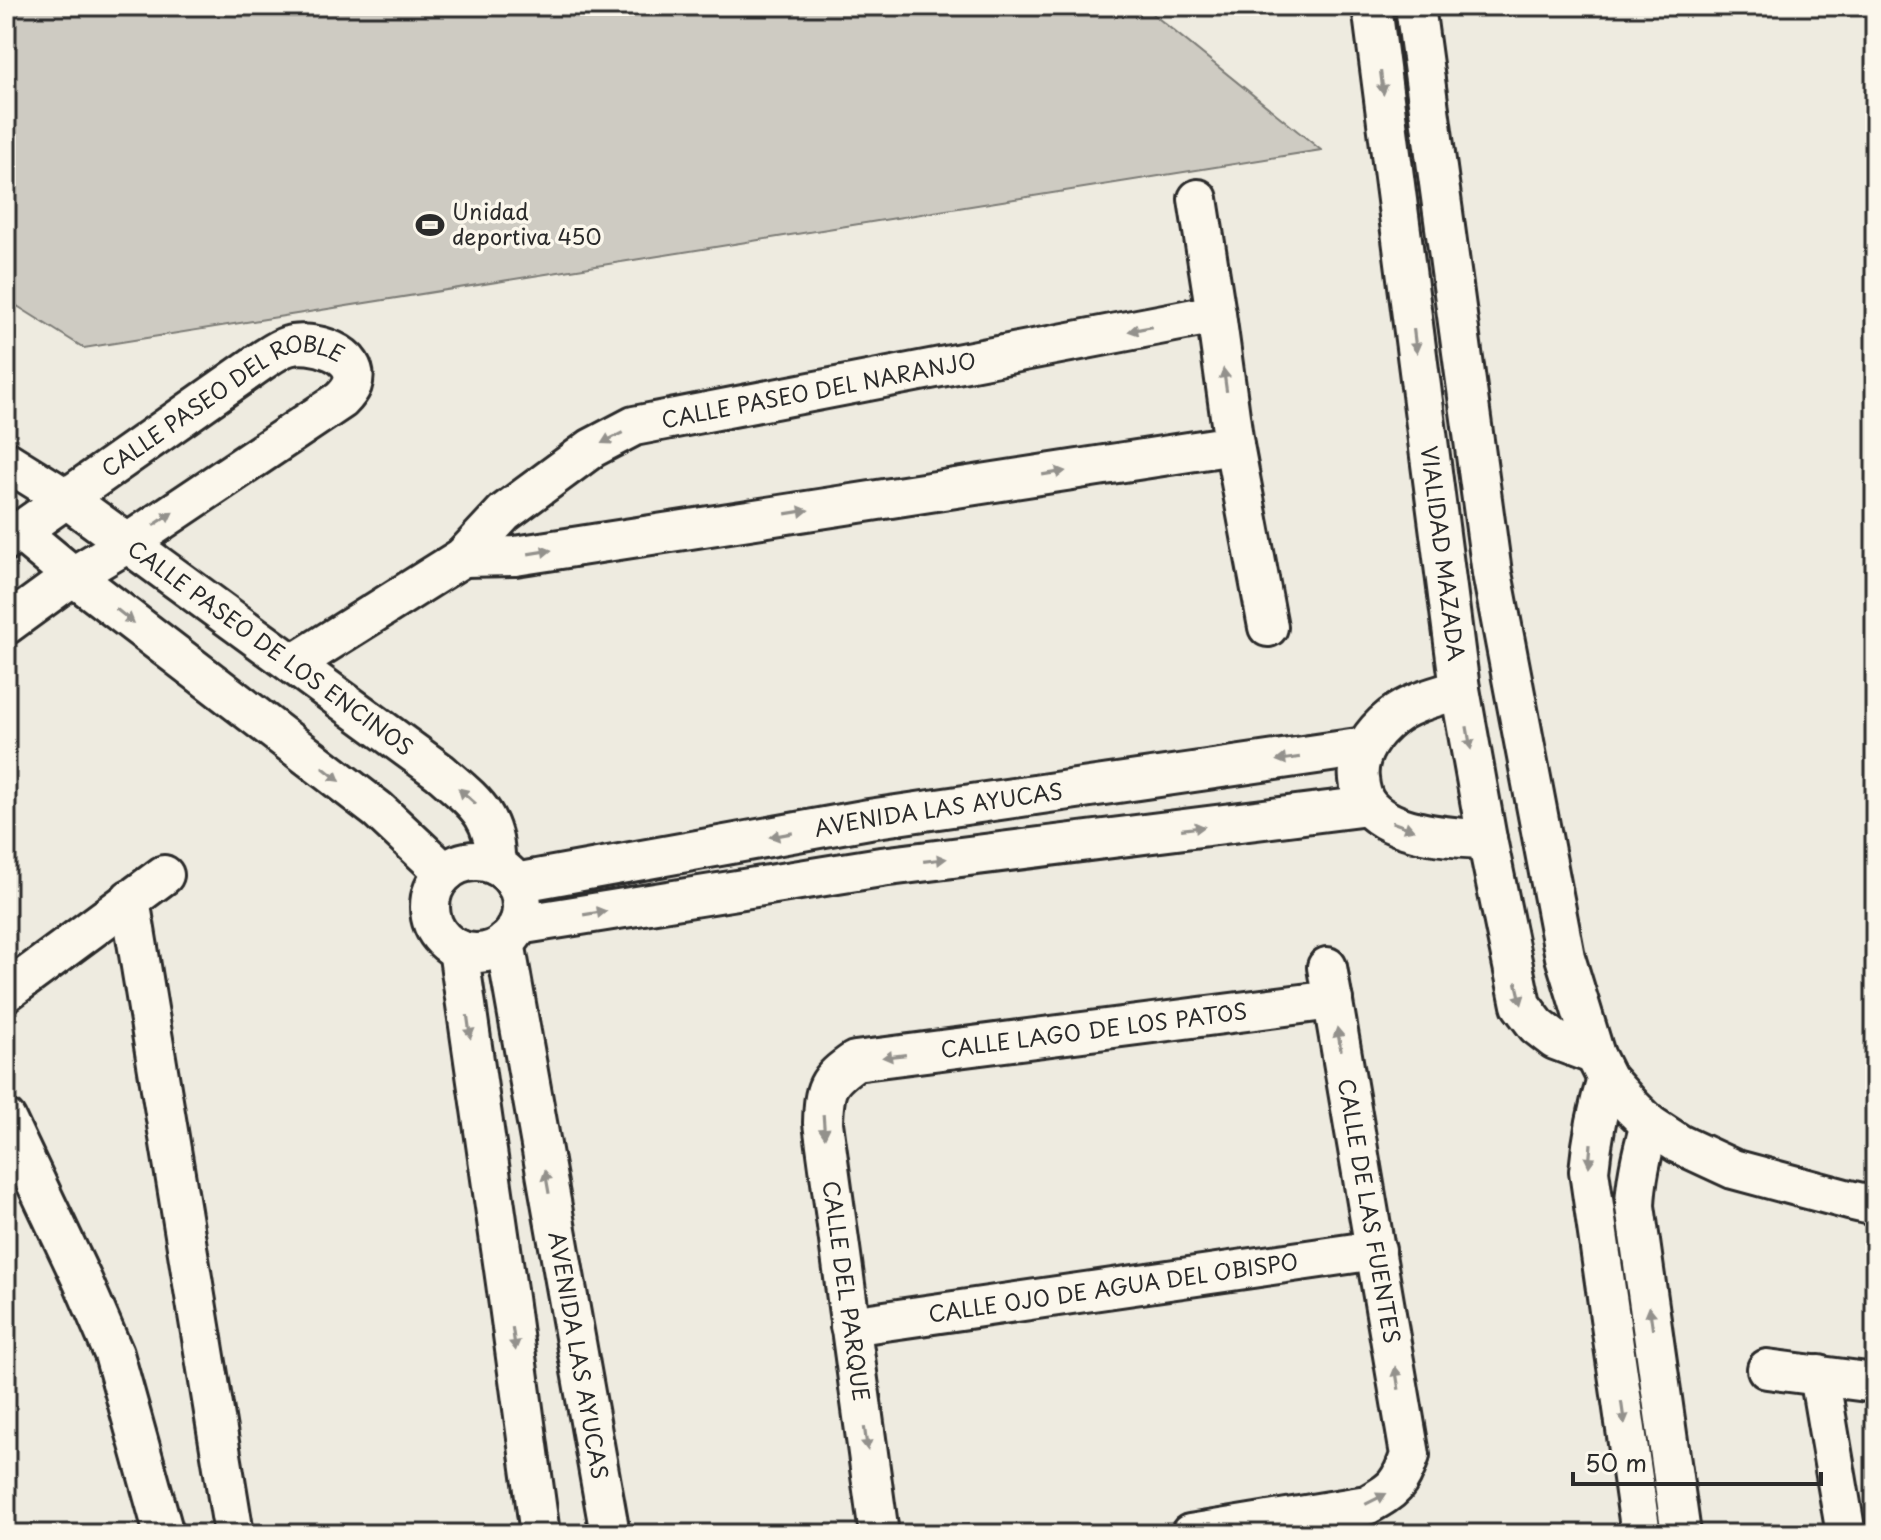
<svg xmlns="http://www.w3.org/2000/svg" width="1881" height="1540" font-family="'Playpen Sans',sans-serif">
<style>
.green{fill:#cecbc2;stroke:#7c7b76;stroke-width:2}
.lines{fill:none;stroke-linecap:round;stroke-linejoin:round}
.minor-casing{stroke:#2b2b2b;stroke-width:44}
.minor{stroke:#fbf7ec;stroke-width:38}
.oneway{fill:#93918c}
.labels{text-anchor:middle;stroke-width:7;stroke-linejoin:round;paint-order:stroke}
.poi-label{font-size:22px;fill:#2b2b2b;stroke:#fbf7ec;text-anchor:start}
.street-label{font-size:22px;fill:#2b2b2b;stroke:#fbf7ec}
</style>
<rect width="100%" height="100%" fill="#eeebe0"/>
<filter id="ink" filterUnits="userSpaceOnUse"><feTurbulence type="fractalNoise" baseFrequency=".0125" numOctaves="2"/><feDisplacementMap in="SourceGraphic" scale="16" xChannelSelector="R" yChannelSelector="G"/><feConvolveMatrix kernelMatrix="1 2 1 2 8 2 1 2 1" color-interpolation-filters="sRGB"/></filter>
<g filter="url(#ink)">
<path class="green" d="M6 6H1143L1321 150 84 348 6 299Z"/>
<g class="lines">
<defs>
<g id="minor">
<path id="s1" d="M1372 6 1460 689 1487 839 1521 1005 1537 1026 1555 1040 1595 1055"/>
<path d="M1415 6 1492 573 1565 957 1595 1055 1607 1079 1632 1107 1650 1125 1679 1144 1733 1169 1849 1200 1875 1206"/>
<path d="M1198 199 1216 314 1234 445 1268 627"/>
<path id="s2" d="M6 461 67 499 440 772C473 801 497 816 495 865"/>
<path d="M20 532 73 576 378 810 445 873"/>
<path id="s3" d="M6 541 260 362C268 357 278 349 288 346 310 339 363 353 352 385 350 390 345 396 341 400L128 543 73 576 6 625"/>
<path d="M463 557 515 556 1234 445"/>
<path id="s4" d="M293 664 463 557 504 513 592 448 634 426 1216 314"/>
<path d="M1460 689C1437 697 1411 702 1392 717 1373 732 1356 755 1359 779 1360 789 1363 801 1370 808 1395 835 1452 838 1487 839"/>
<circle cx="476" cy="907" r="46"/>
<path id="s5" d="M515 883 869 819 1365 747"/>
<path d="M130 899 234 1534"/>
<path d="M518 925 881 867 1368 806"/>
<path id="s6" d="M505 942 610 1534"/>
<path d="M458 949 506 1283 540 1534"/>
<path d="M6 992 164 875"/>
<path d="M1607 1079C1597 1110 1592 1139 1589 1171L1641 1534"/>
<path d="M6 1119 83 1282 114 1354 164 1534"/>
<path d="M1650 1125C1642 1152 1636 1178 1635 1206L1681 1534"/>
<path id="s7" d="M850 1326 1376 1250"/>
<path d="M1767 1369 1875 1383"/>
<path d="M1819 1375 1846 1534"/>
<path id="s8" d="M879 1534 823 1123C824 1088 826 1081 855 1061L1333 1000"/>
<path d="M1190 1534 1367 1505C1394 1490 1400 1485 1410 1455L1327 967"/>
</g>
</defs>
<use href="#minor" class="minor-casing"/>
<use href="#minor" class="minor"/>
</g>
<defs><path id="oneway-solid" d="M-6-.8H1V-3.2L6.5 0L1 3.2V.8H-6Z" transform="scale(2)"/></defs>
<g class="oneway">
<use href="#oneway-solid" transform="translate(1382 83) rotate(83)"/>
<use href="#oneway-solid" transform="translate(1140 329) rotate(169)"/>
<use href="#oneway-solid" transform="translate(1415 341) rotate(83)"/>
<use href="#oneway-solid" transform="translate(1225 380) rotate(-98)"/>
<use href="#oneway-solid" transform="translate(612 438) rotate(153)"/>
<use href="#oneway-solid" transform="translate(1054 473) rotate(-9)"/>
<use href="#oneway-solid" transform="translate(797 512) rotate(-9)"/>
<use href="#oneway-solid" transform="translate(163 519) rotate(-34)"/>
<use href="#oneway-solid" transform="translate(540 552) rotate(-9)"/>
<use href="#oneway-solid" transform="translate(125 616) rotate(38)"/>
<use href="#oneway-solid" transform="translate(1469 738) rotate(80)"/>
<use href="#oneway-solid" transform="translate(1288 759) rotate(172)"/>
<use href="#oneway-solid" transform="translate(331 774) rotate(38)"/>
<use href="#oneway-solid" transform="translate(467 796) rotate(-138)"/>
<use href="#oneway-solid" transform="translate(1403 826) rotate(19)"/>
<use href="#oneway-solid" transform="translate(1193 828) rotate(-7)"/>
<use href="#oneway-solid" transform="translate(781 835) rotate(170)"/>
<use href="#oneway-solid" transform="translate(935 860) rotate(-7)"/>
<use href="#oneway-solid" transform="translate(595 913) rotate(-9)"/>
<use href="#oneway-solid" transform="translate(1519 993) rotate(77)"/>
<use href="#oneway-solid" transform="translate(469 1027) rotate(82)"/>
<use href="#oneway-solid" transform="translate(1339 1039) rotate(-100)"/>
<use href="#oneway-solid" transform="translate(894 1056) rotate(173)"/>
<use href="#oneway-solid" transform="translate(824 1126) rotate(86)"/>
<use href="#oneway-solid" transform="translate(1590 1155) rotate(95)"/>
<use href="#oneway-solid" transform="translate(547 1182) rotate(-100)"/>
<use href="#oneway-solid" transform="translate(1651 1318) rotate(-98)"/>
<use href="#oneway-solid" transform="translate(514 1339) rotate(82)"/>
<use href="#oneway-solid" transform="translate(1397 1378) rotate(-99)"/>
<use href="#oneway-solid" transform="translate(1623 1413) rotate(82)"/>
<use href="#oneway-solid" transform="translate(866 1439) rotate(82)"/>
<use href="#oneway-solid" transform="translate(1376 1499) rotate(-27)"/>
</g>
</g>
<defs>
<symbol id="stadium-bare" viewBox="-9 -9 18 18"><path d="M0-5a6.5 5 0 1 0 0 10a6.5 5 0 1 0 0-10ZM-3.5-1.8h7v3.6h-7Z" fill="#2b2b2b" stroke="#fbf7ec" stroke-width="2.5" paint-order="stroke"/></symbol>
</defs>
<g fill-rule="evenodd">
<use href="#stadium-bare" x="410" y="205" width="40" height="40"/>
</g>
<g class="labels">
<g class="poi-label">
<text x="452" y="220">Unidad<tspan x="452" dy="25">deportiva 450</tspan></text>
</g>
<g class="street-label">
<text dy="8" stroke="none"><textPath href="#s4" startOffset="606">CALLE PASEO DEL NARANJO</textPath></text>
<text dy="8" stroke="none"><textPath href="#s3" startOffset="260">CALLE PASEO DEL ROBLE</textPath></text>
<text dy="8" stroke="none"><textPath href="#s1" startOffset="552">VIALIDAD MAZADA</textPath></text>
<text dy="8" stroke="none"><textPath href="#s2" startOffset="324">CALLE PASEO DE LOS ENCINOS</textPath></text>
<text dy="8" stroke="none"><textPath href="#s5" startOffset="430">AVENIDA LAS AYUCAS</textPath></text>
<text dy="8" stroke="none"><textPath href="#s8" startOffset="730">CALLE LAGO DE LOS PATOS</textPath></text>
<text transform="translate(1369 1211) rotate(80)" y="8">CALLE DE LAS FUENTES</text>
<text dy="8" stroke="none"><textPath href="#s7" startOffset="266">CALLE OJO DE AGUA DEL OBISPO</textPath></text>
<text transform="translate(846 1291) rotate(82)" y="8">CALLE DEL PARQUE</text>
<text dy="8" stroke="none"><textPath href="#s6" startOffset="420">AVENIDA LAS AYUCAS</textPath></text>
</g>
</g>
<rect width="1881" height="1540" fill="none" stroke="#fbf7ec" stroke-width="32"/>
<rect x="16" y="16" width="1849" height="1508" fill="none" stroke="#2b2b2b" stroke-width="3" filter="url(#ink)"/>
<path d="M1573 1472v12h248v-12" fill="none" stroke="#2b2b2b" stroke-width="4"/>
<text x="1585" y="1472" font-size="24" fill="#2b2b2b" stroke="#fbf7ec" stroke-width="6" paint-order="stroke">50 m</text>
</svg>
